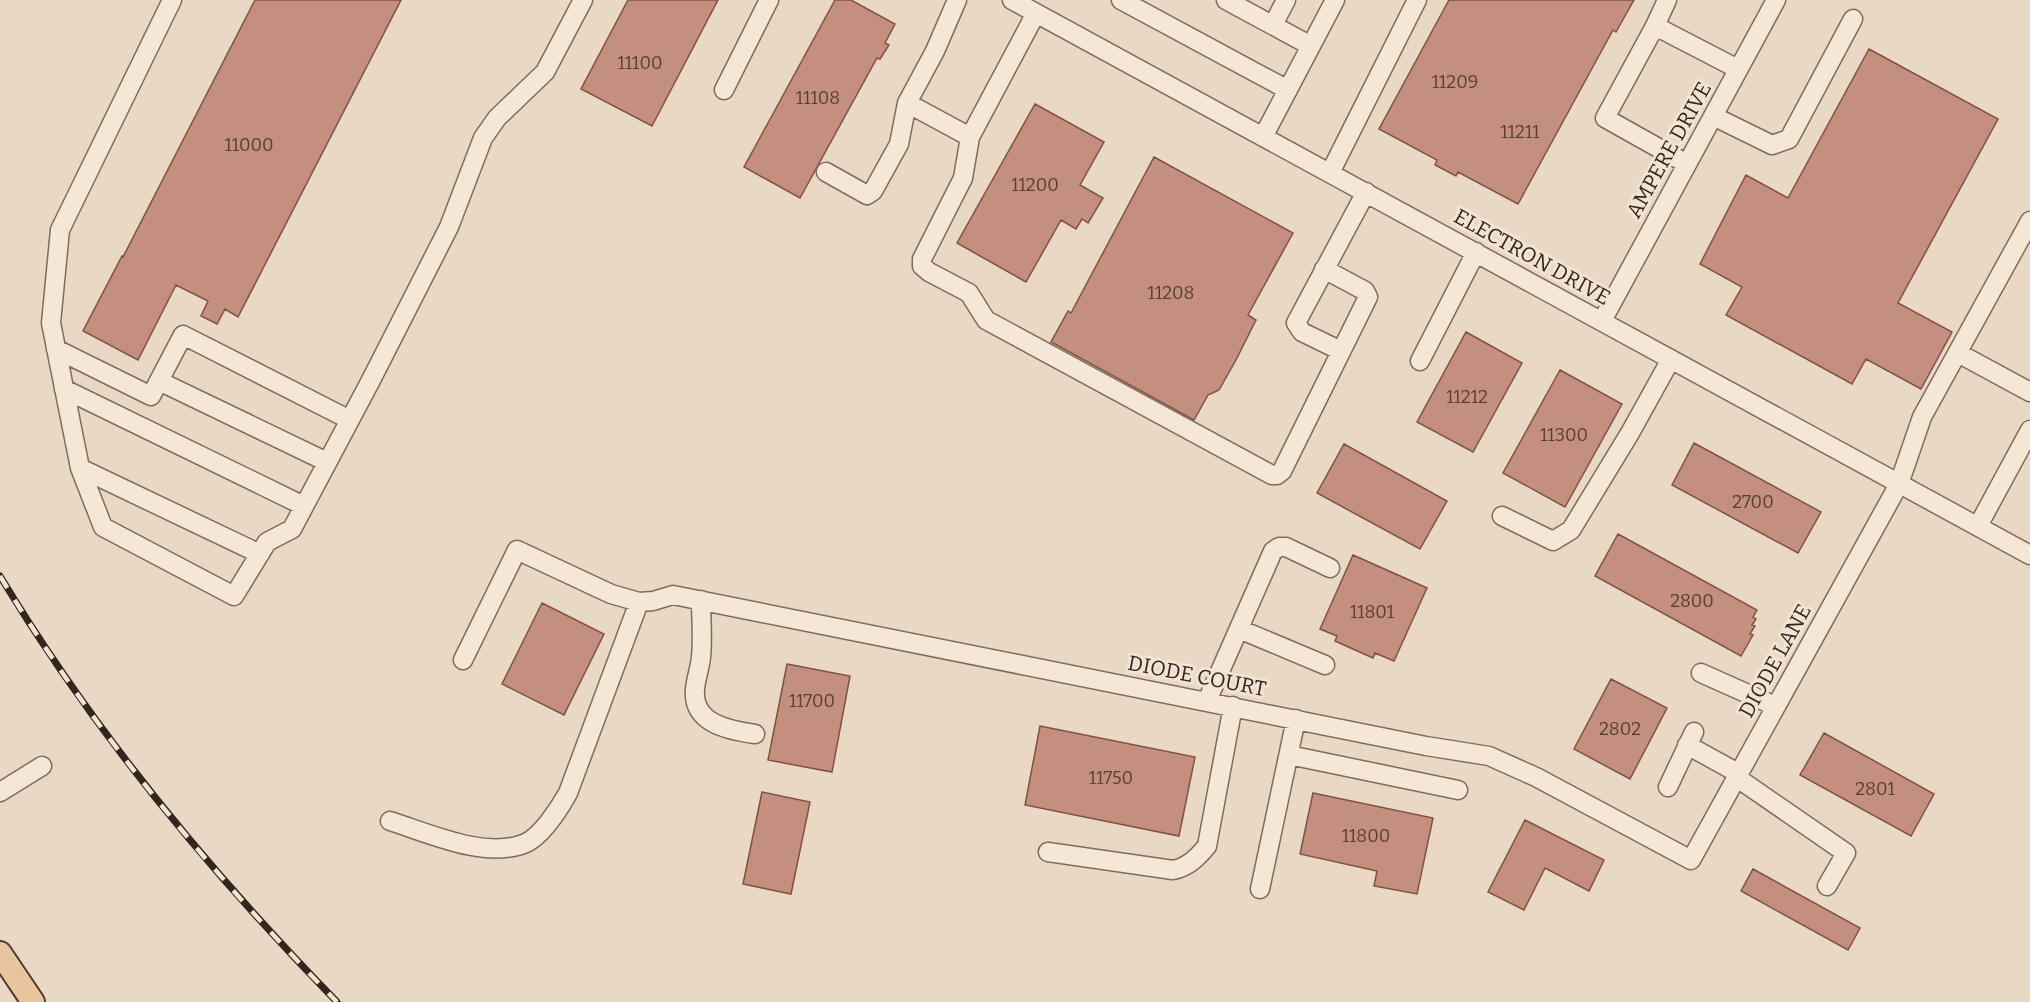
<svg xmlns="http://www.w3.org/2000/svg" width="2030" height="1002" font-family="Bitter,serif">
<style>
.building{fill:#c48f7e;stroke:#7f5245;stroke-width:1.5}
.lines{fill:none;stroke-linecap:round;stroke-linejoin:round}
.minor-casing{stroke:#826a5c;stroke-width:21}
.major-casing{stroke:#503a30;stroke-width:26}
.minor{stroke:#f5e7d6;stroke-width:18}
.major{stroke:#e9c59f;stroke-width:22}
.rail-casing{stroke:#34251f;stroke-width:7}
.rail{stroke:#f2e3d3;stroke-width:4.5;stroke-dasharray:14;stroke-linecap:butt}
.labels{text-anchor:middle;stroke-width:6;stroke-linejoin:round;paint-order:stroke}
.number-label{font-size:18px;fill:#584037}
.street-label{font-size:21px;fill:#34251f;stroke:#f2e3d3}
</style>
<rect width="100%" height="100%" fill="#e9d8c4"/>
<path class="building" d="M255 0H401L238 317 225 309 217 324 201 316 208 301 176 285 138 360 83 331 122 256 123 257Z
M628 0H718L652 126 581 89Z
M835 0H851L895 24 885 43 889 45 880 59 877 58 800 198 744 167Z
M1449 0H1634L1616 32 1613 30 1518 204 1458 172 1456 176 1435 165 1437 160 1379 129Z
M1869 49 1998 119 1898 303 1952 332 1921 389 1866 359 1852 384 1726 315 1742 287 1700 264 1746 175 1788 198Z
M1035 104 1104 142 1080 185 1103 198 1088 223 1082 219 1076 229 1061 220 1026 282 957 243Z
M1154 157 1293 233 1248 315 1256 320 1236 360 1219 390 1208 395 1194 420 1051 342 1068 311 1071 313Z
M1466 332 1522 363 1473 452 1417 422Z
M1560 370 1622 404 1565 507 1503 473Z
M1694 443 1821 512 1798 553 1672 485Z
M1344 444 1447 501 1420 549 1317 493Z
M1618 534 1757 610 1753 617 1756 619 1752 625 1755 626 1750 634 1753 635 1741 656 1595 576Z
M1353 555 1427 588 1394 661 1375 653 1373 658 1335 641 1337 636 1320 629Z
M542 603 604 634 564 715 502 684Z
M787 664 850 676 832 772 768 760Z
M1611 679 1667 708 1630 779 1574 749Z
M1040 726 1195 757 1179 836 1025 805Z
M1824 733 1934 794 1911 836 1800 775Z
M762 792 810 802 791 894 743 884Z
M1313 793 1433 818 1417 894 1374 886 1377 871 1300 854Z
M1525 820 1604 860 1589 891 1545 868 1524 910 1488 892Z
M1753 869 1860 928 1848 950 1741 891Z"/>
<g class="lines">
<defs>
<path id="minor" d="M172 0 60 230 51 323 80 468 103 527 234 596 267 542 292 529 370 382 449 227 483 138 497 118 545 72 583 0
M1012 0 2030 555
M1121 0 1288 90
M1226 0 1311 46
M1667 0 1655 26 1738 69
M1273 25 1286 0
M1655 26 1605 118 1687 164
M724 90 769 0
M907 103 970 137 1036 13
M1713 116 1772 145 1789 139 1853 19
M970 137 963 178 922 259V266L929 272 969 293 986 320 1272 475H1277L1282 471 1368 297 1365 291 1324 269
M1263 137 1335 0
M826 172 867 195 873 191 899 144 907 103 935 51 957 0
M1330 173 1417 0
M1602 321 1776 0
M56 349 151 396 183 335 350 420
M1341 351 1302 332 1296 323 1366 192
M1958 353 2030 392
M1420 361 1476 252
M159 381 327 462
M64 389 304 506
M80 468 260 554
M1502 516 1553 541 1571 530 1630 433 1671 359
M1978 526 2030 430
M701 600C701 619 703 638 701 657 700 668 696 678 695 689 692 723 727 730 755 734
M1239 629 1325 665
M463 660 517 550 611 594 639 602 653 601 673 595 1426 746 1489 756 1536 777 1691 860 1899 484 1922 417 2030 221
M1701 673 1775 706
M1207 701 1273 551 1279 547H1286L1330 568
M1687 745 1738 773
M1289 755 1458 790
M1736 777 1846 853 1827 886
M1668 787 1694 732
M0 792 42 766
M390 821C428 833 486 860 526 843 542 835 559 809 568 793L639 602
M1048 852 1173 870C1188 867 1197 858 1207 846L1233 706
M1260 889 1296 719"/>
<path id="major" d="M0 953 33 1002"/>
</defs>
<use href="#minor" class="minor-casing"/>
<use href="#major" class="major-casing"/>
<use href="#minor" class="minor"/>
<use href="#major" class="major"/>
<defs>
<path id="rail" d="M0 576C94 732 210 872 337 1002"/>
</defs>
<use href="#rail" class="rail-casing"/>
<use href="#rail" class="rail"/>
</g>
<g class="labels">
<g class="number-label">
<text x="640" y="69">11100</text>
<text x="1455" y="88">11209</text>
<text x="818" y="104">11108</text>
<text x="1520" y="138">11211</text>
<text x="249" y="151">11000</text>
<text x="1035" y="191">11200</text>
<text x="1171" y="299">11208</text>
<text x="1467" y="403">11212</text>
<text x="1564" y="441">11300</text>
<text x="1753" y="508">2700</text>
<text x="1692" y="607">2800</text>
<text x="1372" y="618">11801</text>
<text x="812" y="707">11700</text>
<text x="1620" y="735">2802</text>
<text x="1111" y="784">11750</text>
<text x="1875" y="795">2801</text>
<text x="1366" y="842">11800</text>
</g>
<g class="street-label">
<text transform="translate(1669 150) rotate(-61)" y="7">AMPERE DRIVE</text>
<text transform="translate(1532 257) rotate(29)" y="7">ELECTRON DRIVE</text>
<text transform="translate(1775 661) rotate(-61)" y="7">DIODE LANE</text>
<text transform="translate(1197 676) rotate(11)" y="7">DIODE COURT</text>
</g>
</g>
</svg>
